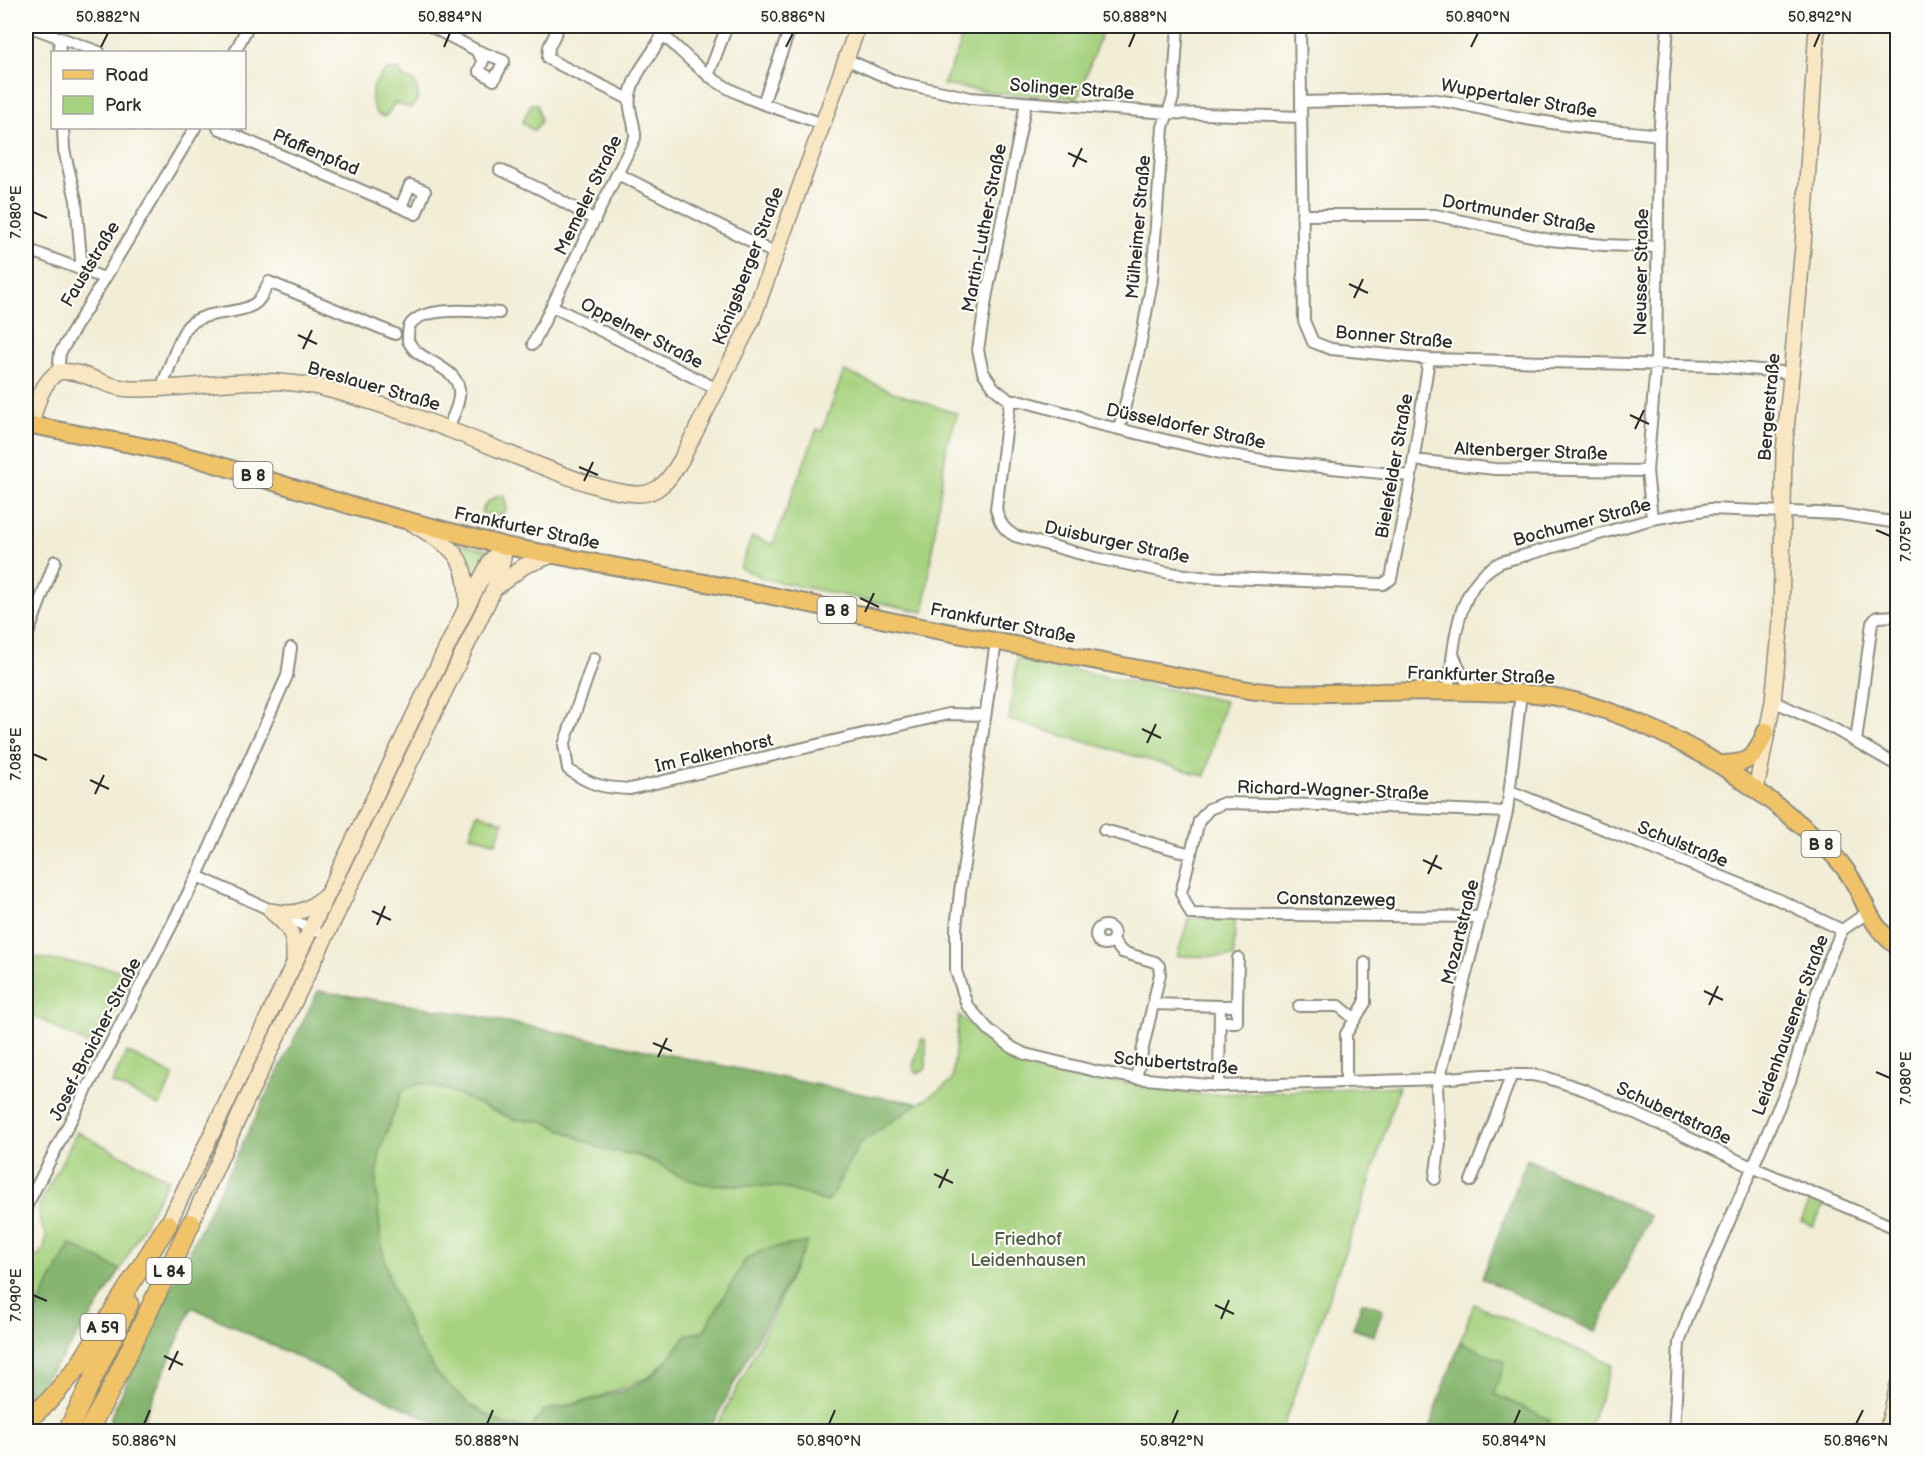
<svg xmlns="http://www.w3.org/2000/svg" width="1923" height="1457" font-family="'Balsamiq Sans',sans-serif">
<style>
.green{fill:#a7d380;stroke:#697f56;stroke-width:1.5}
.forest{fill:#85b56e;stroke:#58704c;stroke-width:1.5}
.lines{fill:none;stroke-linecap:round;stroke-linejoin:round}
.street-casing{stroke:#8e8c80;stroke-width:14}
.secondary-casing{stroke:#8e8c80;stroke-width:18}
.primary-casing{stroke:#8e8c80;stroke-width:20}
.highway-casing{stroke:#8e8c80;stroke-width:21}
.street{stroke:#fff;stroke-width:10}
.secondary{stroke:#f9e7c3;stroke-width:15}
.primary{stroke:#f1c369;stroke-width:16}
.highway{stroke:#f1c369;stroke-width:18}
.ticks{fill:none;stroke:#2b2b2b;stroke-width:2}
.labels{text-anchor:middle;stroke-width:4.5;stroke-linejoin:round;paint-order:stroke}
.shield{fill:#fdfcf7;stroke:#6a6a68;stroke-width:1.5}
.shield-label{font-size:16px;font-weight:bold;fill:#2b2b2b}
.street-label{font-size:18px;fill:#2b2b2b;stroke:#fdfcf7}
.park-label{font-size:18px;fill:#505d44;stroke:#fdfcf7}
.neatline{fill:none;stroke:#2b2b2b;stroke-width:2}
.ticks-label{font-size:15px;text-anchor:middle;fill:#2b2b2b}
</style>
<rect width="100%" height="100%" fill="#fdfcf7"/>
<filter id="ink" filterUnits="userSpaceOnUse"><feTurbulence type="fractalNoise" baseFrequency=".0167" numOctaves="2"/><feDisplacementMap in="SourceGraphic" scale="12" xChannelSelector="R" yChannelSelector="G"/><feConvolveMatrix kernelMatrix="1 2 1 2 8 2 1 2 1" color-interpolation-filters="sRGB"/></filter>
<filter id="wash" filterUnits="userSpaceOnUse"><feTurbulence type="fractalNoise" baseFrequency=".008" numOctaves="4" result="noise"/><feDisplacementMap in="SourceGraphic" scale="24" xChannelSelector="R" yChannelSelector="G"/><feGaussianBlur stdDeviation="1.35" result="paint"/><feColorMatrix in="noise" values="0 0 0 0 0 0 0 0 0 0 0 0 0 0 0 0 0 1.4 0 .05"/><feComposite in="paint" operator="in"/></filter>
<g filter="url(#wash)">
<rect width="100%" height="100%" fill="#f1edd6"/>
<path class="green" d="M971 26H1104L1078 98 1004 94 943 85 960 46 959 43Z
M387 70H399L405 79 414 81C419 93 421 98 411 108L395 103 385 117 377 114C367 97 372 82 387 70Z
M531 104H537L541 121 534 131 522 123Z
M844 371 896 393 958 414 947 442 924 612 760 578V576L740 568 752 537 773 544 817 429 822 431Z
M501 495 504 496 507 508 504 513 499 516 481 513C486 501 489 500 501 495Z
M449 541 492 551 474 584Z
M495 562 498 563 328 917 324 915Z
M1017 658 1225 701 1205 776 1009 720Z
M477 813 503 822 496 843 470 835Z
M1189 918H1235L1234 957 1177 956Z
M26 956 135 972 95 1048 26 1012Z
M959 1016 1023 1063 1115 1081 1201 1095 1399 1086 1368 1187 1281 1432 714 1431 745 1373 807 1242 746 1259 703 1332 666 1361 649 1377 596 1398 543 1411 531 1428 505 1425 470 1405 438 1375 414 1339 389 1278 381 1243 376 1185 380 1150 402 1091 420 1083 448 1090 515 1120 543 1121 604 1150 636 1155 657 1163 677 1175 724 1185 782 1187 828 1202 860 1143 952 1081Z
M924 1039 926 1042V1068L918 1073 914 1070 913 1066 921 1040Z
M127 1052 174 1076 159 1106 112 1083Z
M77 1132 168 1179 120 1270 70 1244 26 1330V1262L38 1256 44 1249 46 1235 40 1222 39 1206Z
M1812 1197 1825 1202 1814 1226 1801 1221Z
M1474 1304 1612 1365 1589 1431H1545L1550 1420 1494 1394 1460 1342Z"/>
<path class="forest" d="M318 991 467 1014 872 1096 919 1103 860 1143 828 1202 782 1187 702 1184 677 1175 657 1163 636 1155 604 1150 543 1121 515 1120 448 1090 420 1083 402 1091 380 1150 376 1185 381 1243 389 1278 414 1339 438 1375 470 1405 505 1425 531 1428 543 1411C571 1406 627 1393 650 1377 665 1366 676 1349 687 1334L703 1332 746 1259 765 1249 808 1242 709 1431H453L192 1307 142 1422 147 1431H109L110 1419 172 1286Z
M1527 1159 1650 1216 1595 1332 1482 1278Z
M70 1244 120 1270C93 1317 63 1361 26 1399V1330Z
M1362 1302 1383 1309 1374 1336 1353 1329Z
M1460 1342 1505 1362 1494 1394 1550 1420 1545 1431H1428Z"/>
</g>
<g filter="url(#ink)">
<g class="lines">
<defs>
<path id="street" d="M28 26 99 52
M430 26 476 50 504 61 494 80 479 71 483 61 476 50
M559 26 549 47 548 58 554 62 629 99
M1300 26 1304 321 1313 342 1331 349 1429 359 1716 366 1791 373
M663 35C678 48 692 63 708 75 741 101 785 110 823 124
M59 38 60 52
M235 52 248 26
M846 59 897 82 971 98 1168 113 1301 117
M708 76 727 26
M1301 102 1428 99C1461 102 1490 112 1522 118 1567 127 1614 130 1659 135
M763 103 791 26
M1026 103 987 293 978 350 983 372 994 388 1010 401H1022L1077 416 1089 422 1216 452 1273 462 1411 476
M63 128 64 150 76 200 81 260 80 269
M218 128C284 156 350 186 416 214L425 191 410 185 401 207
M500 170 542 190 595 220
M618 174 776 254
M1302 215H1435L1550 240 1604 245 1658 247
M26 249 104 278
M552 306 717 389
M533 344 635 138C636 124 627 110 630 96 634 69 658 51 666 26
M58 372 60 353 195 128
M164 388V381C169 369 180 334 188 326 205 309 241 316 257 302 262 297 266 288 269 282L395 334
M1010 401 996 509C1000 523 1003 529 1015 536L1096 558 1170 573 1201 577 1383 584 1391 579 1411 476 1429 359
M448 429C451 420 456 411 458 402 466 372 434 366 417 352 413 350 411 345 408 341 408 337 408 331 409 327 419 305 478 311 499 313
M1119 429 1140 346 1152 281 1163 127 1173 98 1178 26
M1414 460 1495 469 1647 471
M1652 519 1647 471 1656 364 1659 135 1668 26
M26 639 55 561
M996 641 960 892 956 928V971L967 1005 989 1030 1013 1048 1025 1054 1099 1072 1136 1078 1219 1086 1439 1079 1483 1075H1532L1548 1078 1585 1090 1752 1167 1898 1229
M1453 654 1463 677 1479 692
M594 658 564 745 568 769C589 785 604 788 630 789L948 714 985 715
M1448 691C1455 646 1454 585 1501 562L1652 519 1710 509 1840 514 1898 523
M1773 701 1836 730 1898 766
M1856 741 1872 623 1877 617 1898 616
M1510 791 1782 901 1842 930
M1104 830 1191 854
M197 876 316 931
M1481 917 1191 914 1181 893 1199 821 1209 809 1224 803 1361 806 1507 812
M1096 935a9 9 0 1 1 18 0a9 9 0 1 1-18 0Z
M1113 941 1122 952 1155 962 1159 966 1160 974 1136 1078
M1153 1004 1220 1006
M1299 1006H1339L1355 1019
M1220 1022H1237V1006
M1346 1082V1034L1365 1003V963
M1219 1086 1220 1006H1237L1238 958
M1435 1179 1440 1143 1437 1088 1507 812 1521 693
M1471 1181 1512 1074
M26 1218V1207L197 876 287 676 291 648
M1675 1427 1688 1432
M1674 1432 1679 1343 1689 1314 1790 1081 1822 976 1842 930 1867 913"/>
<path id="secondary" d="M31 425C36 406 41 383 58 372 84 368 105 389 132 389 195 390 254 373 318 387 386 403 451 430 515 456 550 469 600 492 637 494 659 495 671 477 681 460L752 320 858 26
M415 525C453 549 467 554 467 603
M494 589 524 566 552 555
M1756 790 1773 701 1781 622 1784 452 1803 246 1817 26
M271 911C297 917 308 910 328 894
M272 912C291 928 295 935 294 960
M191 1223 246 1101 494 589 502 563 505 546
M168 1224 467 606 491 560 505 546
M1887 1432 1898 1385"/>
<path id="primary" d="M26 424 146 447 202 460 359 508 505 546 754 592 895 622 1243 689C1288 697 1334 692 1379 692 1413 691 1446 691 1479 692 1507 693 1534 692 1561 698 1620 710 1694 745 1742 780 1772 801 1824 840 1845 869 1867 898 1865 923 1898 947
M1718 764C1750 764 1754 760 1766 731"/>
<path id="highway" d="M26 1421 48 1402 78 1367 168 1224
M67 1432 129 1304
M87 1432 108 1395 191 1223"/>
</defs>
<use href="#street" class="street-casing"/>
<use href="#secondary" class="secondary-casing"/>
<use href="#primary" class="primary-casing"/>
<use href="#highway" class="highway-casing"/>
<use href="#street" class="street"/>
<use href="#secondary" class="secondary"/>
<use href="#primary" class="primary"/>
<use href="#highway" class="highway"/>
</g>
</g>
<path class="ticks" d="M101 47 108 33M444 47 450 33M786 47 793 33M1129 47 1135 33M1471 47 1478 33M1814 47 1820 33M1068 153 1087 162M1073 167 1082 148M33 212 47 218M1349 284 1368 293M1354 298 1363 279M298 335 317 344M303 349 312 330M1630 415 1649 424M1635 429 1644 410M579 467 598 475M584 481 593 462M1876 530 1890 536M860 598 879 607M865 612 874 593M1142 729 1161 738M1147 743 1156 724M33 754 47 760M90 780 109 789M95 794 104 775M1423 860 1442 869M1428 874 1437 855M372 911 391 920M377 925 385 906M1704 991 1723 1000M1709 1005 1718 986M653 1043 672 1051M658 1057 667 1038M1876 1072 1890 1078M934 1174 953 1183M939 1188 948 1169M33 1295 47 1301M1215 1305 1234 1314M1221 1319 1229 1300M164 1356 183 1365M169 1370 178 1351M144 1424 150 1410M487 1424 493 1410M829 1424 835 1410M1172 1424 1178 1410M1514 1424 1520 1410M1856 1424 1863 1410"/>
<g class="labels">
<g class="shield">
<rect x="233.5" y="462" width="39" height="26" rx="4.5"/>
<rect x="817.5" y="597" width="39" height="26" rx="4.5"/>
<rect x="1801.5" y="831" width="39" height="26" rx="4.5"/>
<rect x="146.5" y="1258" width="45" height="26" rx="4.5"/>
<rect x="80.5" y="1314" width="45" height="26" rx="4.5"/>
</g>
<g class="shield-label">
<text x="253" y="481">B 8</text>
<text x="837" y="616">B 8</text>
<text x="1821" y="850">B 8</text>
<text x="169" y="1277">L 84</text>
<text x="103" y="1333">A 59</text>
</g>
<g class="street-label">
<text transform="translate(1072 89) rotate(4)" y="6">Solinger Straße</text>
<text transform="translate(1519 98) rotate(10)" y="6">Wuppertaler Straße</text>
<text transform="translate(316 152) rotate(23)" y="6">Pfaffenpfad</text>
<text transform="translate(588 195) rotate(-64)" y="6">Memeler Straße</text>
<text transform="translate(1519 214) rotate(10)" y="6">Dortmunder Straße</text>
<text transform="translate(1138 227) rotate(-85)" y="6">Mülheimer Straße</text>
<text transform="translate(984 228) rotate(-79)" y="6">Martin-Luther-Straße</text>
<text transform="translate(90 264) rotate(-59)" y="6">Fauststraße</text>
<text transform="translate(748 266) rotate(-69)" y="6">Königsberger Straße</text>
<text transform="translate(1641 272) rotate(-89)" y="6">Neusser Straße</text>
<text transform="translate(642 333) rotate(27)" y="6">Oppelner Straße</text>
<text transform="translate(1394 337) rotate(5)" y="6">Bonner Straße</text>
<text transform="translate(374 386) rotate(16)" y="6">Breslauer Straße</text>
<text transform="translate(1769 407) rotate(-85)" y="6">Bergerstraße</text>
<text transform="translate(1186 426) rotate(12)" y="6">Düsseldorfer Straße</text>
<text transform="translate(1531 451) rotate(2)" y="6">Altenberger Straße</text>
<text transform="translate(1394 466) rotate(-80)" y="6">Bielefelder Straße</text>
<text transform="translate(1582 522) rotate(-15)" y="6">Bochumer Straße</text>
<text transform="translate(527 528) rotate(12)" y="6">Frankfurter Straße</text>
<text transform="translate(1117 542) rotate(12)" y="6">Duisburger Straße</text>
<text transform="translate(1003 623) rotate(11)" y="6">Frankfurter Straße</text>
<text transform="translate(1481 675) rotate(2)" y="6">Frankfurter Straße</text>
<text transform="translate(714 753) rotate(-13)" y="6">Im Falkenhorst</text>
<text transform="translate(1333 790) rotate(2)" y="6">Richard-Wagner-Straße</text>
<text transform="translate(1683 844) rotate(22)" y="6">Schulstraße</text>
<text transform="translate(1336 899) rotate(1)" y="6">Constanzeweg</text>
<text transform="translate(1460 932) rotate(-76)" y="6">Mozartstraße</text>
<text transform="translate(1790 1025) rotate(-70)" y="6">Leidenhausener Straße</text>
<text transform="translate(95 1039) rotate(-63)" y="6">Josef-Broicher-Straße</text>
<text transform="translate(1176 1063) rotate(5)" y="6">Schubertstraße</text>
<text transform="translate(1674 1113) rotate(25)" y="6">Schubertstraße</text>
</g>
<g class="park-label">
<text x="1028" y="1245">Friedhof<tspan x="1028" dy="21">Leidenhausen</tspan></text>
</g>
</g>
<rect width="1923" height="1457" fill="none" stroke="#fdfcf7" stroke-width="66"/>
<rect x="51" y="51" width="195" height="78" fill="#fdfcf7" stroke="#a9a8a5" stroke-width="1.5"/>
<rect x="63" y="70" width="30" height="9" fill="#f1c369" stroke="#a9a8a5" stroke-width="1.5"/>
<text x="105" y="81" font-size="18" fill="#2b2b2b">Road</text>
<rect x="63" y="96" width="30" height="18" fill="#a7d380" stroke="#a9a8a5" stroke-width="1.5"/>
<text x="105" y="111" font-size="18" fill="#2b2b2b">Park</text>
<rect x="33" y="33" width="1857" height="1391" class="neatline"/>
<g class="ticks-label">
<text x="108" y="22">50.882°N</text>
<text x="450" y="22">50.884°N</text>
<text x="793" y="22">50.886°N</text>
<text x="1135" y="22">50.888°N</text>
<text x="1478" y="22">50.890°N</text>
<text x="1820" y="22">50.892°N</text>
<text transform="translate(16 212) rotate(-90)" y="5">7.080°E</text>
<text transform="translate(1906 536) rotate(-90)" y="5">7.075°E</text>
<text transform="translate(16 754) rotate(-90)" y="5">7.085°E</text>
<text transform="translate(1906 1078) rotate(-90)" y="5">7.080°E</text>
<text transform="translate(16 1295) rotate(-90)" y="5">7.090°E</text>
<text x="144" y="1446">50.886°N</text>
<text x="487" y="1446">50.888°N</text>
<text x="829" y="1446">50.890°N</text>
<text x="1172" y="1446">50.892°N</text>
<text x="1514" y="1446">50.894°N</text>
<text x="1856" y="1446">50.896°N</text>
</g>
</svg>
